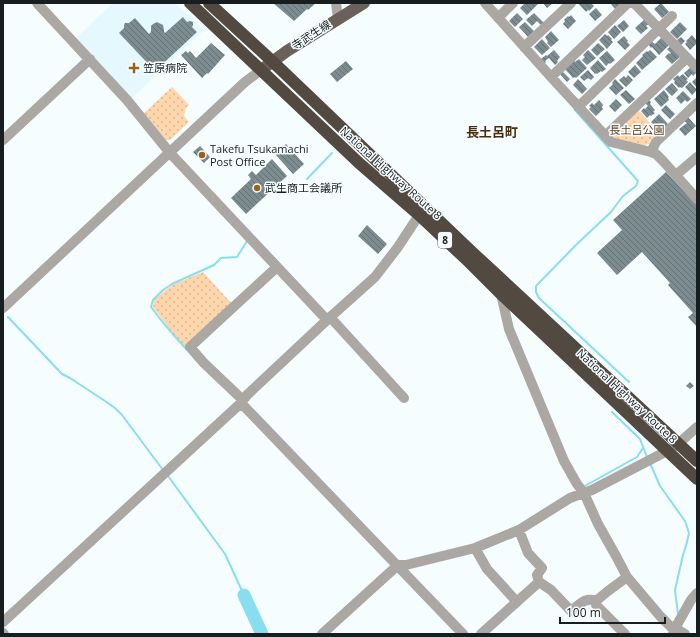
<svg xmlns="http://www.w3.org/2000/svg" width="700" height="637" font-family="'Open Sans','Noto Sans JP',sans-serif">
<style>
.built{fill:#e4f8fe}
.park{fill:url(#park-dots)}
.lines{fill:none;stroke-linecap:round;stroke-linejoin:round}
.stream{stroke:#88ddf1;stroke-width:2}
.river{stroke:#88ddf1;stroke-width:13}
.building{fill:url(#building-back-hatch)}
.minor{stroke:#aba7a2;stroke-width:10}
.major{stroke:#69615a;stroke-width:12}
.highway{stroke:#524941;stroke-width:12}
.poi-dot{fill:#99621b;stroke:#f6fdff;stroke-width:1.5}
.labels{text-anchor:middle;stroke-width:3;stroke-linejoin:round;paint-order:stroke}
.shield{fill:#f6fdff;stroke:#5b6162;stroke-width:1}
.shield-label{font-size:10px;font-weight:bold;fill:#181e1f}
.street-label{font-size:11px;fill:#181e1f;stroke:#f6fdff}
.poi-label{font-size:11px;fill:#181e1f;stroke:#f6fdff;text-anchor:start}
.park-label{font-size:11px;fill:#64431d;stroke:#f6fdff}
.quarter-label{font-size:13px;font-weight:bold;fill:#492e0e;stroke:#f6fdff}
</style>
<defs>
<pattern id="park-dots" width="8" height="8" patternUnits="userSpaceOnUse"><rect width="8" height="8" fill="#fed6ab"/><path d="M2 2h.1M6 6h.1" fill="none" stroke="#d9b793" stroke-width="1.8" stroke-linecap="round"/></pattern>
<pattern id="building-back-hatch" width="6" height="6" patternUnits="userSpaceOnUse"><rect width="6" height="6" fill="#7d8c90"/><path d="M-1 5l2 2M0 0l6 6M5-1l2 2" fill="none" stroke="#657275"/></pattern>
</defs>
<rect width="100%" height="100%" fill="#f6fdff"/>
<path class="built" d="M113 3H175L204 30 132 98 76 38Z"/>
<path class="park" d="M172 87 189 105 186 108 184 116 189 122 170 140H166L144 113Z
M638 110 660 134 656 135 649 142 650 144 643 145 614 138 613 133Z
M203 272 233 305 186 347 183 346 167 326 153 307 154 300 172 285Z"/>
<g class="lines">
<path class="stream" d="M575 110 638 181 636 186 623 196 611 212 577 244 536 286V292L539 298 629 382
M307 179 332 153
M8 317 62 374 70 378 108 403 115 408 122 415 163 470
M187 350C174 336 162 322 151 307L153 300 163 290 172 284 214 265 221 258 237 257 247 241
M612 412 640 439 647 457
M650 463 660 486 685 521 689 533 686 546 683 555 675 590 678 614
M168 476 225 554 244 595
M583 487 637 457 643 448"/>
<path class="river" d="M244 595 262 634"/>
</g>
<path class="building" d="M273 3H316L308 10 307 9 294 21Z
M525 3H539L527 15 520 8Z
M543 3H553L547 8Z
M578 3H591L594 6 589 11 588 10 586 12Z
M610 3H621L615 9Z
M661 3 669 12 662 18 654 9Z
M596 8 602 15 595 21 589 14Z
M517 13 523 19 515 27 509 21Z
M534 13 544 23 541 25 537 21 532 26 526 20Z
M571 15 576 21 568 29 563 24 565 21 564 20 568 16 569 17Z
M183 17 187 22 190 21 193 22V25L192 27 197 32 155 71 119 33 124 28V25L125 23H129L135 18 149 34 151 32V26L153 24 157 22 163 25 164 30V32L165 33Z
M645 19 649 24 646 26 648 28 641 34 635 28Z
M624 20 629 26 623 32 617 26Z
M525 22 534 31 528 37 519 27Z
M680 22 687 29 677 39 670 32Z
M615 25 621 32 614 39 608 32Z
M551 31 559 40 551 47 547 43 548 42 545 37Z
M605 34 607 36 608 35 612 39 611 40 613 42 607 49 599 40Z
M692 35 697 41V43L690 50 685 44 687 42 686 41Z
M624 36 628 41 627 42 630 45 625 50 617 42Z
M662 37 669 45 659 55 652 47 651 48 648 44 651 41 655 44Z
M681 37 685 41 681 45 677 40Z
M542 39 550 48 542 55 534 47Z
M211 43 225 55 208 74 207 73 202 78 181 55 186 51 188 53 190 51 196 58Z
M598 43 605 49 597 56 591 50Z
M671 46 680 57 672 64 665 57 669 53 670 54 671 53 667 49Z
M554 50 560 57 557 61 558 62 555 65 549 58 545 61 546 62 545 63 541 59 546 55 547 56Z
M588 50 596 58 587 65 582 60 585 57 583 55Z
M650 50 657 57 642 70 636 63 643 56 642 55 647 51 648 52Z
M607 51 615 60 610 64 609 63 606 66 599 58Z
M579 59 587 68 576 78 575 77 573 78 565 69 574 60 575 62Z
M598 60 606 69 602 72 601 71 597 74 596 73 595 74 590 68Z
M346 61 353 69 337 82 330 74Z
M635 65 641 72 634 78 628 72Z
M691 67 697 72 693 76 692 74 688 78 684 73Z
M588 70 594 77 591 80 588 78 584 81 580 77Z
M562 71 570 79 567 82 559 73Z
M683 74 688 79 686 80 688 82 682 88 680 87 679 88 674 83 675 81 673 79 678 75 679 77Z
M628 75 633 80 626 87 619 80 624 76 626 78Z
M697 77V88L692 82Z
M578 79 587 89 582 94 573 85Z
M615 79 624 88 616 95 609 88 613 84 612 83Z
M690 82 697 90 692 95 685 87Z
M672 83 678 90 672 96 665 89Z
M626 90 635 99 629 104 620 95Z
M664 90 669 97 668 98 669 100 661 107 654 99Z
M683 91 691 99 687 102 685 100 681 104 676 98Z
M616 99 622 105 615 112 609 106Z
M599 100 603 105 602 107 603 109 596 116 589 109 591 107 589 106 592 103 594 105Z
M649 100 651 102 650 104 655 110 653 112 655 113 651 116 650 115 647 118 641 111 644 108 645 109 648 106 645 103Z
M666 105 675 114 670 119 661 110Z
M659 114 668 124 665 127 662 125 658 129 651 122Z
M688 117 696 126 685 136 679 129 687 123 684 121Z
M286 144 304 164 293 174 275 154Z
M200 146 210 157 204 163 193 152Z
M272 159 287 176 246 214 231 198 251 179 248 175 252 171 256 175Z
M666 172 697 205V327L688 317 693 313 668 285 670 283 642 252 617 275 597 253 622 230 613 220Z
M367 225 387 244 378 254 358 236Z
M690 382 694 386 690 389 686 386Z"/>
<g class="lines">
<path class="minor" d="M37 3 127 100 170 153 327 320
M336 3 338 19
M485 3 551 77 611 142 651 152 656 154 663 161 697 199
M634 3 697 68
M498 18 513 3
M524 47 571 3
M551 77 628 3
M578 107 672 16
M605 136 687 58
M3 140 90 59
M651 152 656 142 697 103
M676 175 697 157
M501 294 509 329 564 461 577 484 584 493 598 524 616 556 627 577 660 616 674 630 680 631 685 634
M3 308 245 82 261 70
M330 317 404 398
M243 400 203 362 190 347 277 267
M241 403 463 634
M519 530 528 553 542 568 537 575 539 582 551 590 571 611C580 604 585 597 596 601
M475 548 487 569 517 602
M596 601V605L625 634
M596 601 608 591 627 577
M3 622 241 403 247 395 327 320 375 277 398 247 419 215
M3 633 4 634
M322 634 398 565H406L475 548 519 530 570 498 592 490 667 451 678 444 697 427
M481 634 539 582
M673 634 674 630 691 600 697 593"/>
<path class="major" d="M261 70 287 51 364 3"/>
<path class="highway" d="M190 3 359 163 419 215 469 262 501 294 697 479
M209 3 272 61 472 252 599 370 697 461"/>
</g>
<g class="poi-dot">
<path d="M132 62h4v4h4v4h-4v4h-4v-4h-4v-4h4z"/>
<circle cx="202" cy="155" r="4"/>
<circle cx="257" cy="188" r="4"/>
</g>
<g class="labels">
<rect class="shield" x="438" y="232" width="14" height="16" rx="3"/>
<g class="shield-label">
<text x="445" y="244">8</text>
</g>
<g class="street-label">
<text transform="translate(311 35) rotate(-33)" y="4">寺武生線</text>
<text transform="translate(391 173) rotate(42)" y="4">National Highway Route 8</text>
<text transform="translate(627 396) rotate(43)" y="4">National Highway Route 8</text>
</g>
<g class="poi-label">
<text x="143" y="72">笠原病院</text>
<text x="210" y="153">Takefu Tsukamachi<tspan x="210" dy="13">Post Office</tspan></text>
<text x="265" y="192">武生商工会議所</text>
</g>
<g class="park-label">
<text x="637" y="134">長土呂公園</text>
</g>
<g class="quarter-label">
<text x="492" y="137">長土呂町</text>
</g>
</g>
<rect width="700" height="637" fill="none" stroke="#181e1f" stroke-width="8"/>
<path d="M560 617v6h105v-6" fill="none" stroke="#181e1f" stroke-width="2"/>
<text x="566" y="617" font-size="12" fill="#181e1f" stroke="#f6fdff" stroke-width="3" paint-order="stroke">100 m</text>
</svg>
